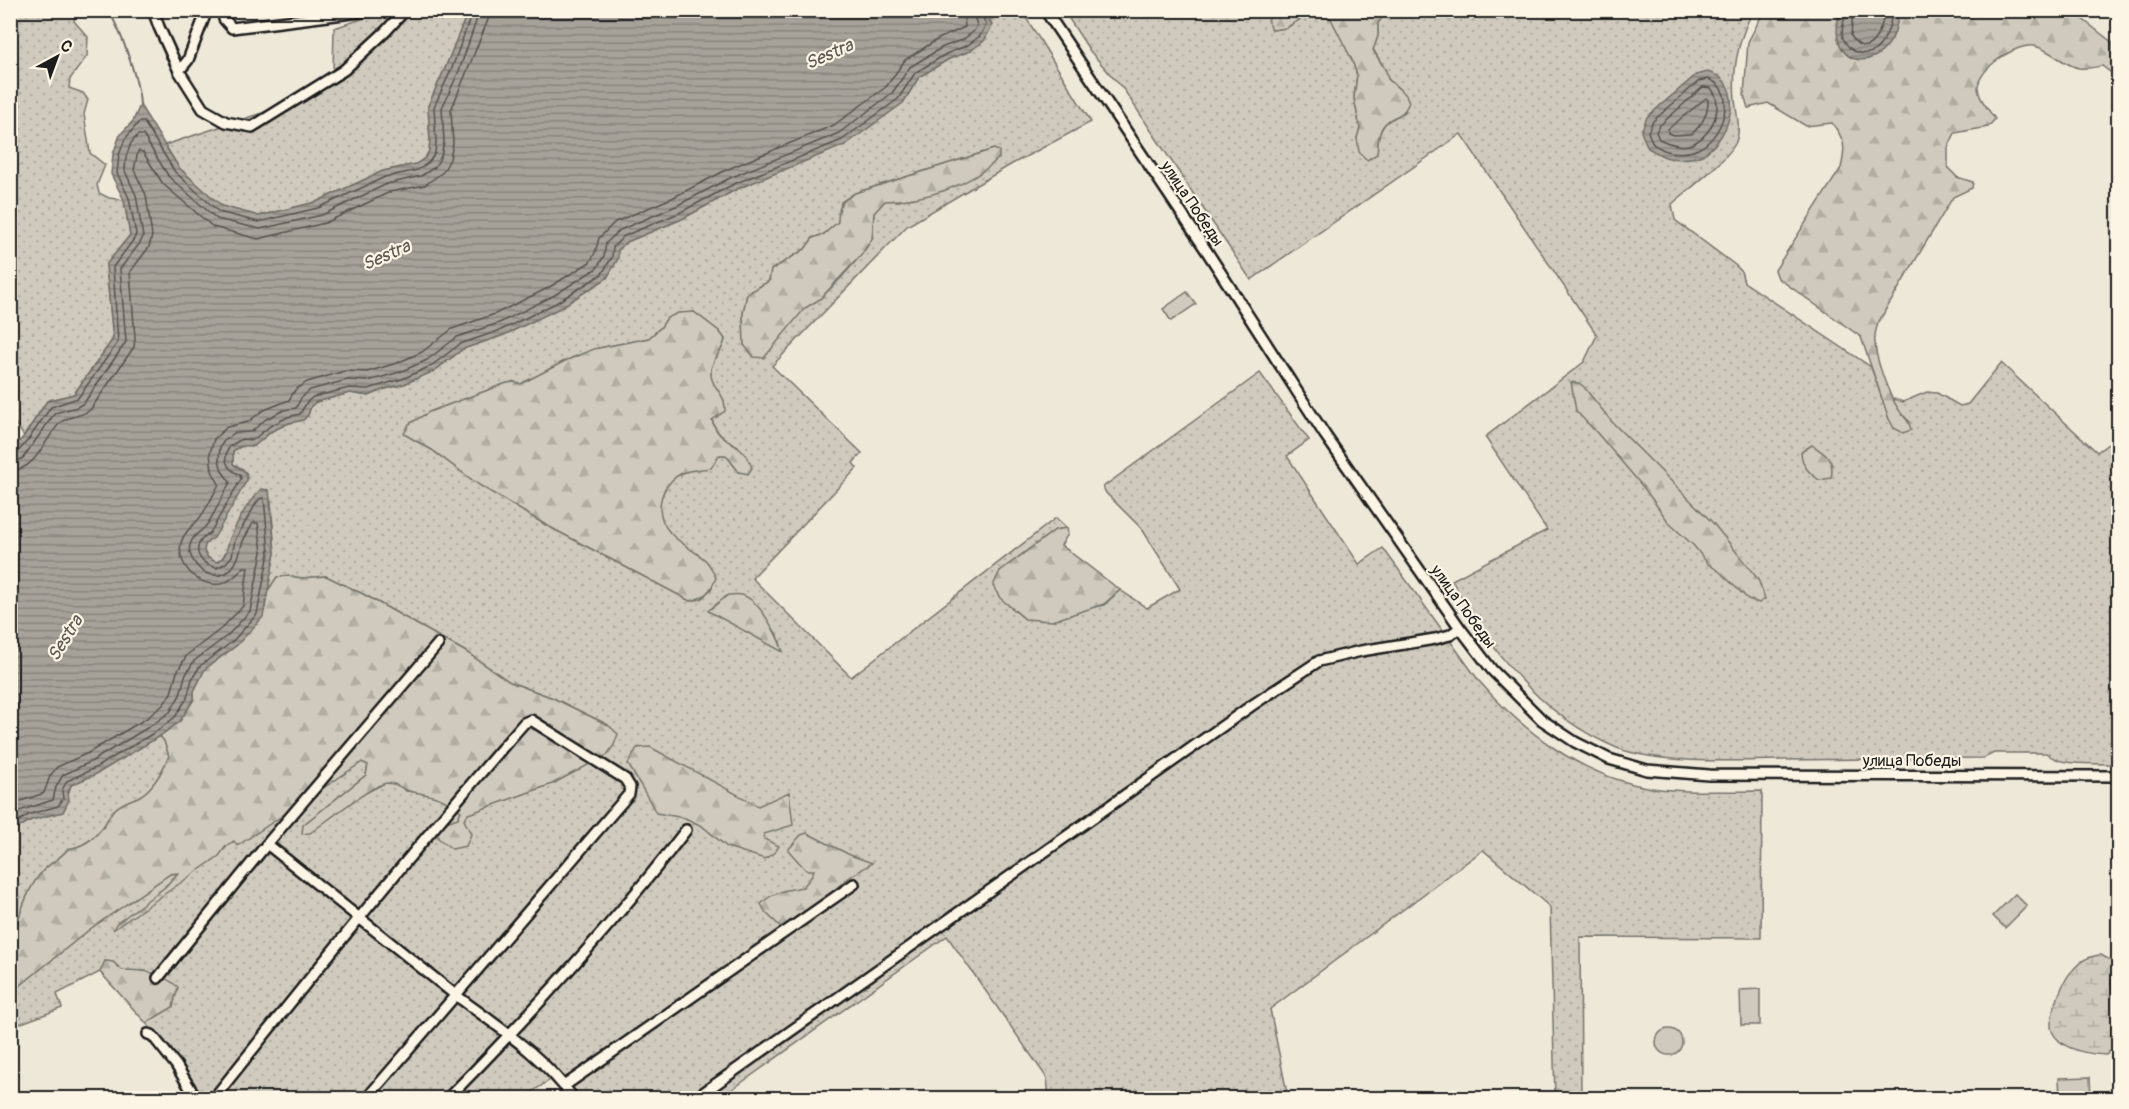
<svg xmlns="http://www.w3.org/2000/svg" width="2129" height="1109" font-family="Pangolin,sans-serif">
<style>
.grass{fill:url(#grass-dots);stroke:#76736c;stroke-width:1.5;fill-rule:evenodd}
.forest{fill:url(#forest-firs);stroke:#76736c;stroke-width:1.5}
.wetland{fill:url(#wetland-marsh);stroke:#76736c;stroke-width:1.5}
.park{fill:#cfcabd;stroke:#76736c;stroke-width:1.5}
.water{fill:url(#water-rules);stroke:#6f6c67;stroke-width:1.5}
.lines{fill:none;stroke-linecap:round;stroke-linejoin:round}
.shore{stroke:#54524e;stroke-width:1.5}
.stream{stroke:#6f6c67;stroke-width:2}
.minor-casing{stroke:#1c1c1c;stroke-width:14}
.minor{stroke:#fcf5e5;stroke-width:9}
.labels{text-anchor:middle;stroke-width:4.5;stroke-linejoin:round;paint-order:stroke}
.street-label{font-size:16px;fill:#1c1c1c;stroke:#fcf5e5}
.water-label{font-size:18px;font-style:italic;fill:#5b5854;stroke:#fcf5e5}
</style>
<defs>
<pattern id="grass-dots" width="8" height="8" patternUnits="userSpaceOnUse" patternTransform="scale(1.5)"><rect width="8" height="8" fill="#cfcabd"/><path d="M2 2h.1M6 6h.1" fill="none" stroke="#b1ada2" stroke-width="1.8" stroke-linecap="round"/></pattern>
<pattern id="forest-firs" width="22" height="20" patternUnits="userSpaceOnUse" patternTransform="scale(1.5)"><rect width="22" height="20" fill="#cfcabd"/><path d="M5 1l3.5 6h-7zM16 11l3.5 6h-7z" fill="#b1ada2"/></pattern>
<pattern id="wetland-marsh" width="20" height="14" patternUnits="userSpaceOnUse" patternTransform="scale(1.5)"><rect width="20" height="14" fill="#cfcabd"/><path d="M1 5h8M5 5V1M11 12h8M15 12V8" fill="none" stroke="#b1ada2"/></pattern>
<pattern id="water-rules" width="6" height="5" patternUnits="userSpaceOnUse" patternTransform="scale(1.5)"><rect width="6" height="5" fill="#a7a299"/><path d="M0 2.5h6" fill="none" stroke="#87837c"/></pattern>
</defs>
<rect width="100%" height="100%" fill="#eee8d9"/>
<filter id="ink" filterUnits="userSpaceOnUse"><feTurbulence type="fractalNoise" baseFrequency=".0167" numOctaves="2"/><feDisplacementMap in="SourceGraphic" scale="12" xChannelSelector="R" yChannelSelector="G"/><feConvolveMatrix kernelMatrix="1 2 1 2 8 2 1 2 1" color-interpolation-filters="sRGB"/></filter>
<g filter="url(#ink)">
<path class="grass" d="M11 11H79L76 13 74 21 88 37 87 56 70 79 69 88 83 93 88 100 84 114 90 153 105 165 97 185 99 193 109 198 124 200 130 235 106 265 113 339 74 394 47 401 24 436 11 418V52L13 53 15 43 11 42Z
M386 11H468L446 66 428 106 430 141 429 151 425 158 416 164 383 171 316 202 259 216 222 207 179 168 165 145 274 109 333 72 334 28Z
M1005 11H1022L1091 122 1012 164 907 226 772 366 862 453 853 463 857 468 752 578 851 677 1056 518 1067 528 1055 530 1000 571 1009 606 1025 619 1104 605 1120 590 1147 608 1180 589 1142 529 1106 493 1103 487 1260 373 1309 440 1287 456 1359 564 1383 548 1479 681C1523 732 1583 777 1652 788 1688 793 1726 791 1762 791L1761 938 1580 937 1581 1098H1555L1550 907 1483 850 1270 1009 1288 1098H1049L1047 1078 947 936 720 1098H568L550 1080 523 1098H199L182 1067 146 1023 172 1007 146 971H122L113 962 105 961 100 972 57 994 62 1008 11 1027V993L90 929 170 874 179 872 165 887C183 881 201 869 216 857 223 852 226 845 234 841L237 845 362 762 368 765 366 775 303 825 385 783 397 784 406 791 432 794 443 799 461 811 458 818 438 825 464 820 468 814 552 784 606 755 608 725 553 698 510 682 466 652 363 594 326 576 302 578 288 576 277 577 267 592 275 553 271 501 229 547 222 558 217 562C209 559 205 557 203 548L247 474 243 469 233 464V451L244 445 254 446 272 431 289 423 303 420 308 415 311 406 316 402 350 393 369 396 382 390 404 384 434 371 463 349 504 335 559 308 607 278 618 250 626 242 682 219 737 189 784 169 903 103 919 77 949 59 970 51 992 26 990 20ZM994 149 900 201 885 200 874 213 872 239 862 254 841 278 820 299 744 345 743 313 747 294 769 281 771 270 805 249 813 238 824 234 838 222 841 202 855 193ZM694 312 719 331 725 339C723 349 718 352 714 361 705 375 716 390 724 401L712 420C717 435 724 439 738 446L739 472 726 455H719C703 473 672 464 661 498 653 524 676 541 695 553 700 556 706 560 709 565 713 570 712 581 712 588L701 599 690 601 546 525 479 485 432 450 404 434 430 412 507 383 514 382 521 384 565 361 594 349 649 338 661 327 667 318ZM709 611 772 627 779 638 782 651Z
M1064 11H1272L1270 14 1272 30 1286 28 1307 15 1323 14 1331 18 1352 60 1357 75 1354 98 1360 128 1357 138 1381 130 1386 122 1405 112 1406 95 1388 79 1386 71 1373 49 1378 36V23L1387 11H1753C1739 38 1732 68 1735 99 1736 114 1742 130 1735 144 1725 162 1688 190 1672 204L1675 220 1735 265 1741 271 1744 282 1871 367 1889 419 1909 421 1899 412 1892 398 1903 402 1927 392 1937 393 1960 406 1968 404 2001 363 2097 452 2118 437V765C2096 761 2064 769 2046 753H1994L1984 758C1916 759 1848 759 1780 760 1735 761 1658 764 1617 748 1542 717 1489 650 1452 580L1547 530 1485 437 1584 362 1597 335 1461 134 1251 280 1124 90 1090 51Z
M160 736 164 741 169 756C163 770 153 790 138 797 129 801 120 803 113 811 109 815 107 822 103 827 94 839 83 847 68 849 60 859 50 863 43 871 27 888 19 915 14 937L11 940V827L18 828 31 820 63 811 71 785 98 773Z"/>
<path class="forest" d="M1272 11H1387L1378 23V36L1373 50 1386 71 1388 79 1406 95 1409 102C1402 120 1394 113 1384 125 1378 132 1378 145 1377 154L1367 160 1359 152 1357 138 1360 128 1354 98 1357 75 1352 60 1331 19 1323 14 1307 15 1286 28 1272 30 1268 21Z
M1764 11H2072L2113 43 2112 48 2118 57V78L2102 66C2096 67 2086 69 2079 68 2063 65 2050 49 2034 46 2016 43 1979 68 1978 87 1978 98 1989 110 1995 119L1988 127 1955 133 1948 148V168L1957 177 1973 182 1972 188 1953 197 1878 323C1877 327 1875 332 1875 337 1873 354 1889 396 1899 410 1904 419 1909 418 1911 430L1903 433 1894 428 1889 419 1861 337 1778 278 1775 270 1841 168C1846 147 1845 140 1832 123L1806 126 1768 103 1748 108 1744 95 1748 42Z
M994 149 999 151V158C969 187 925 200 885 201L874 213 872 239 862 254 820 299 805 308 764 358 754 357 744 345 743 313 747 294 769 281 771 270 805 249 813 238 824 234 838 222C838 206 841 201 855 193Z
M694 312 719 331 725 339C722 354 712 358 711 370 709 383 721 391 724 401 725 405 725 408 725 411L712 420C720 448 742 438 752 468L748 474 739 472 726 455H719L711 468C688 471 677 469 664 491 661 497 660 502 660 509 662 536 686 544 704 559 710 564 713 571 716 578 711 591 704 598 690 601L546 525 479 485 432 450 404 434 409 424 429 412 507 383 514 382 521 384 565 361 594 349 649 338 661 327 667 318 678 313Z
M1571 382 1579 383 1584 387 1612 422 1713 523 1758 579 1765 599 1759 603 1748 599 1720 572 1708 564 1694 546 1670 524 1644 488 1598 434 1576 411Z
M1812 445C1827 455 1835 459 1831 478L1819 480C1808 472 1802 466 1801 452Z
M1067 528 1068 534 1061 545 1120 590 1104 604 1052 621 1025 619 1000 598 993 586 1000 571 1055 530Z
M288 576 302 578 326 576 363 594 466 652 510 682 553 698 608 725 618 734 614 745 607 755 552 784 468 814 464 820 471 834 466 846 452 849 438 838V825L458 818 461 811C438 795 436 797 409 791 401 789 397 783 388 783 373 783 325 823 310 833L302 834 303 825 366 775 368 765 362 762 237 846 234 841 226 846 219 856 113 930 116 924 165 887 178 873 170 874 90 929 11 993V940L14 937C19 915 27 888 43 871 50 863 60 859 68 849 83 847 94 839 103 827 107 822 109 815 113 811 121 803 129 801 138 797 153 790 163 770 169 756L164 741 160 736 180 721 194 699V691L205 669 237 645 265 609 267 592 277 577Z
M728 595C732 595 738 594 742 595 760 600 778 636 783 652L708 611Z
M650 747 758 806 789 792 793 825 764 834V839L779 846 775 852 765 859 727 847 702 826 685 818 656 813C647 795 638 781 628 764L637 748Z
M807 833 850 855 872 863 847 879 808 912 783 929 766 913 761 904C774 891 786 890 803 887L811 877 814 870H806L788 850 801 835Z
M105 961 113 962 122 970C145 970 160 972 178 987L173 1007 146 1023 100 972Z"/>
<path class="wetland" d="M2101 955 2112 961 2116 968 2111 982 2117 1012 2111 1028 2112 1049 2106 1055C2088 1054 2060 1050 2052 1031 2047 1019 2064 978 2073 970 2081 960 2089 956 2101 955Z"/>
<path class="park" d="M1187 292 1196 304 1171 321 1163 309Z
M2015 894 2027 906 2005 928 1993 916Z
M1760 989V1025H1741L1740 990Z
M1656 1042a13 13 0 1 1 26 0a13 13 0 1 1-26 0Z
M2090 1077 2091 1098H2060L2059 1078Z"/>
<path class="water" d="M468 11 984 10 992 26 984 41 970 51 949 59 919 77 903 103 845 145 737 189 682 219 627 242 618 250V259L607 278 560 308 504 335 463 349 434 371 404 384 382 390 369 396 350 393 316 402 311 406 308 415 303 420 289 423 272 431 254 446C245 446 241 444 233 451V464C240 470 247 469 247 480L214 538C199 545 202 558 217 562 230 554 225 549 230 538 238 520 248 502 261 489L269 490 275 553 263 617 237 645 205 669 194 691V699L180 721 160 736 98 773 71 785 68 792 69 800 63 812 31 820 18 828 11 827V451L24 436 47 401 74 394 113 339 106 265 130 235 124 200 111 174 113 154 120 135 133 121 140 105 179 168 222 206 259 216 316 202 383 171 416 164 425 158 429 151 430 141 428 106 446 66Z
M1840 11H1898C1897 76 1822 76 1840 11Z
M1708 72C1712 74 1718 75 1721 78 1743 98 1726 142 1702 155 1693 159 1679 159 1669 158 1662 157 1654 151 1648 148L1641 132 1647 117 1696 75Z"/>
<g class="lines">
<path class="shore" d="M1846 10C1845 19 1840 29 1843 38 1846 45 1852 52 1860 53 1881 58 1891 28 1892 10
M1853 10 1851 36C1869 64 1883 28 1885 10
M1708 79C1740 90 1722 139 1698 149 1690 153 1678 153 1670 152 1664 151 1658 147 1653 144L1648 132 1653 121 1699 81Z
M1703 87 1711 88C1724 105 1714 131 1696 142 1685 149 1669 144 1659 139L1656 132 1659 126Z
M1706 98 1708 100C1708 115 1702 124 1692 134L1673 135 1668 133V129Z
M10 455 17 453 28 440 51 407 78 398 118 342 113 267 134 239 136 234 129 198 117 173 119 155 125 139 139 122H144L175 172 219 212 258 222 318 208 385 177 418 170 429 162 435 153 436 141 434 107 452 68 473 10
M10 462 17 461 23 458 55 413 77 407 84 403 126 342 120 269 140 243 143 237 136 195 125 171 126 157 131 143 138 135H143L169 177 217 219 260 229 322 215 387 184 421 176 435 167 441 156 444 142 442 108 459 71 480 10
M10 471C37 470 44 439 60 423 67 415 82 417 90 410L134 347 135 338 130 272 149 247 152 236 146 195 134 170 138 151 143 152 163 184 213 227 258 239 325 223 390 192 425 185 443 172 450 159 453 144 451 110 488 20 489 10
M10 805 44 793 50 776 57 767 88 753 147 718 163 705 171 693 177 672 187 655 222 628 243 606 248 567H244C238 574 231 581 221 584 199 588 176 565 181 543 184 533 190 528 197 521 206 512 213 495 219 484L212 471 210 453 214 439 227 427 248 422 262 411 289 400 295 390 307 382 345 371 367 372 397 363 422 352 452 329 495 314 548 288 590 262 595 253 599 238 615 222 672 198 728 169 834 125 886 87 905 60 938 39 965 27 963 10
M10 814 53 800 56 787 63 775 92 761 152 725 170 712 180 695 185 676 194 661 228 635 250 611 262 552 258 523H253C250 530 244 537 242 544 239 558 232 578 213 575 206 574 201 571 197 566 192 560 188 553 190 545 193 535 199 533 205 527 213 518 224 493 230 482L222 471 219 460 220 447 224 441 234 433 251 432 266 419 284 410 296 408 301 398 310 390 347 380 368 381 400 372 427 360 457 337 499 323 553 296 597 268 604 256 606 243 620 230 676 206 732 177 839 133 892 93 910 67 943 47 964 39 974 31 977 25 972 10
M10 821 17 822 30 814 58 806 63 799 62 790 67 781 95 768 157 731 175 717 187 698 192 679 200 666 233 641 257 614 269 553 264 498H261L257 502 235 540 232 556 226 563 217 568C196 564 190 544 210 533L241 479 240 475C226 469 222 458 230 446L242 439 253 440 270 426 288 417 300 414 307 402 313 397 349 388 368 389 402 379 431 366 460 344 501 330 556 303 602 274 612 257 613 247 624 236 679 213 734 184 842 140 898 99 915 73 946 54 968 45 980 36 986 25 980 10"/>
<path class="stream" d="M108 10C121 30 139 81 140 105"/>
<defs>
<path id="minor" d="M153 10 159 27 179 71 203 109 226 122 252 127 344 70 386 31 405 10
M223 10 224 19 232 28 376 10
M1045 10 1208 253 1325 435 1460 628 1492 670 1542 720 1575 742 1609 759 1647 770 1709 775 2118 776
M179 71 188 60 207 10
M267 844C329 894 391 944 453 993 495 1025 543 1055 573 1098
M158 978 267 844 438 644
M148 1034 152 1035 176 1065 196 1098
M564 1086 854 884
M214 1098C315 971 417 845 524 723L531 720 625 779 630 787 629 794 367 1098
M448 1098C532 1013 613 925 686 830
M696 1098 1251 706 1319 661 1361 651 1435 639 1450 635 1460 628"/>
</defs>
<use href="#minor" class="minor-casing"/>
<use href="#minor" class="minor"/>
</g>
</g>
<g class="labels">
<g class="street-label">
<text transform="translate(1193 203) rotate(56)" y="6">улица Победы</text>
<text transform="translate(1464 606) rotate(54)" y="6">улица Победы</text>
<text x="1912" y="766">улица Победы</text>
</g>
<g class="water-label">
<text transform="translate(829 54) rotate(-24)" y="6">Sestra</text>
<text transform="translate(386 255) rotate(-24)" y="6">Sestra</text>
<text transform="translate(65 638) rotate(-58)" y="6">Sestra</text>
</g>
</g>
<rect width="2129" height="1109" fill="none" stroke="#fcf5e5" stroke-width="36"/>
<rect x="18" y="18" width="2093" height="1073" fill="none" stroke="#1c1c1c" stroke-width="2" filter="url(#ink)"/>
<g transform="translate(57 57) rotate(41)" stroke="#fcf5e5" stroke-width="4.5" paint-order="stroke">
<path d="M0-4.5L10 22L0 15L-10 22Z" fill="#1c1c1c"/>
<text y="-9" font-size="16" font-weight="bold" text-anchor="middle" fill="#1c1c1c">С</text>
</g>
</svg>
